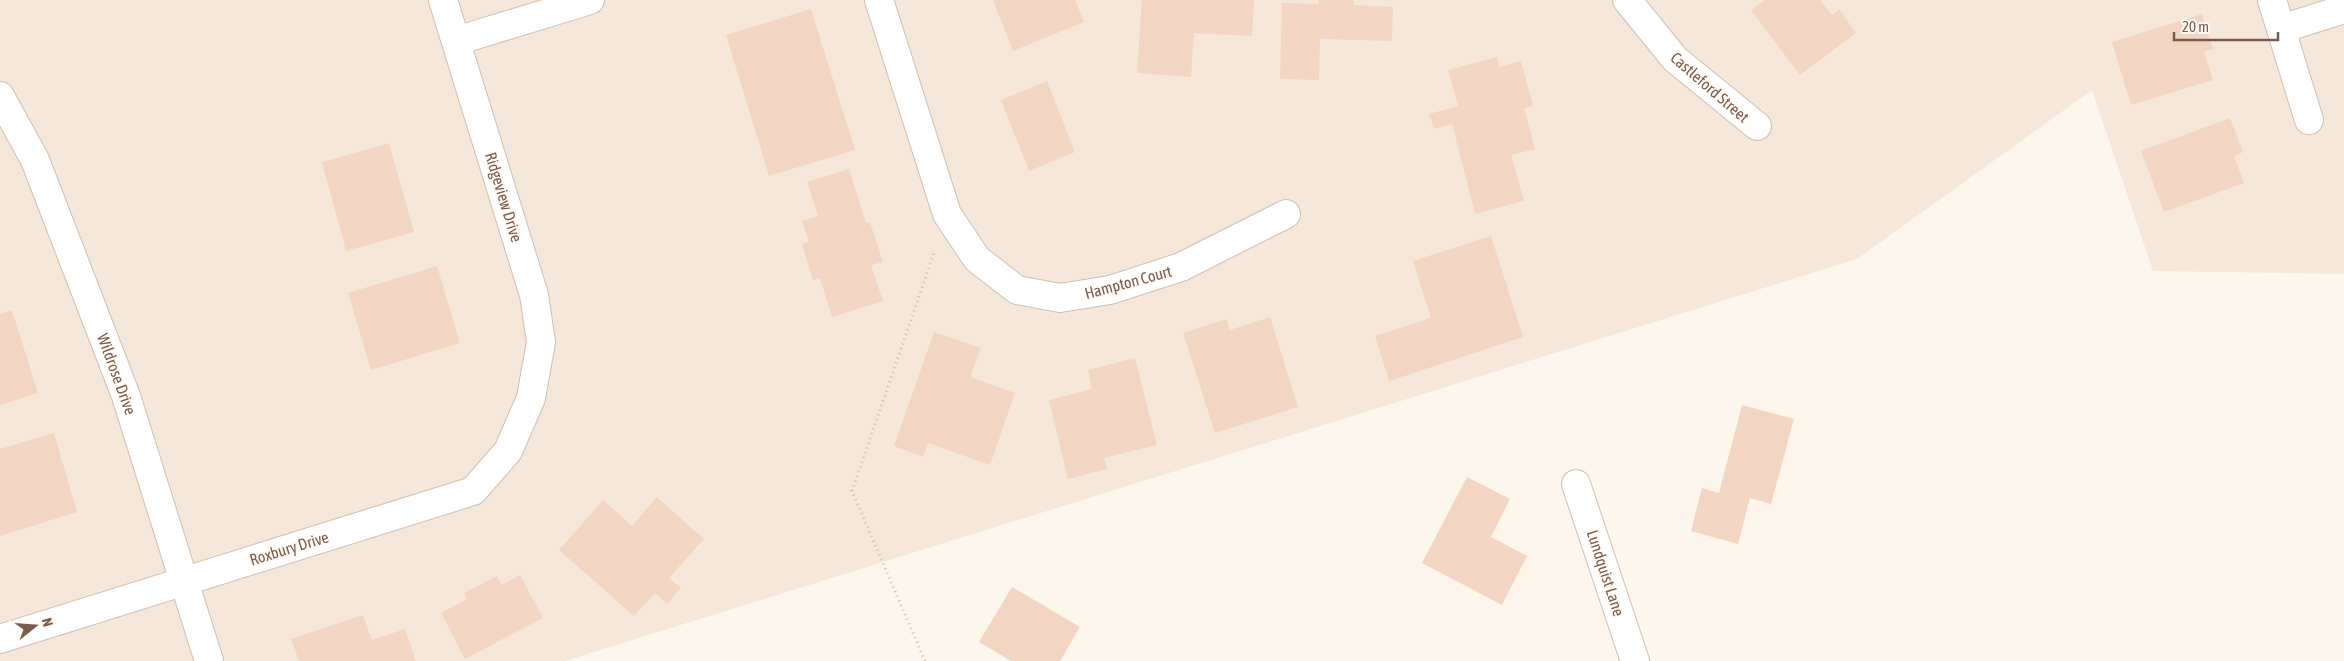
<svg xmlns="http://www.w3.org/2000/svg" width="2344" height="661" font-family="'Asap Condensed',sans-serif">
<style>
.residential{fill:#f5e8da}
.building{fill:#f3d5c3}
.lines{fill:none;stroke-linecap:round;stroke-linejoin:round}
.minor-casing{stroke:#d1beb0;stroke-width:30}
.path{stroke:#d9b8a5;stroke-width:3;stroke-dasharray:1 4;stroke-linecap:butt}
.minor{stroke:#fff;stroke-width:28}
.labels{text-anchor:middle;stroke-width:4;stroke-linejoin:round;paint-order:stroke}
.street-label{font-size:16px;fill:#7a5c4d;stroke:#fffaf3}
</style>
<rect width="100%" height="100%" fill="#fdf6ec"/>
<path class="residential" d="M0 0H2344V274L2153 271 2092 90 1857 259 565 661H0Z"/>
<path class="building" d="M993 0H1075L1084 22 1013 51Z
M1142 0H1254L1252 36 1194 33 1191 77 1137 73Z
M1319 0H1354V5L1393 7 1392 41 1320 39 1319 80 1280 79 1282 3 1319 4Z
M1765 0H1820L1832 15 1839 9 1856 33 1800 75 1751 10Z
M811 9 855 150 769 176 726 35Z
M2202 14 2213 49 2204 52 2213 80 2131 105 2112 42Z
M1497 57 1499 67 1521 61 1533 106 1524 108 1535 149 1511 155 1524 201 1475 214 1452 124 1434 129 1429 114 1458 106 1448 70Z
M1047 81 1075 152 1029 171 1001 100Z
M2230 118 2243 152 2234 156 2244 183 2164 212 2141 151Z
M389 143 414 232 346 251 322 162Z
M849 169 866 223 870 222 883 262 871 265 883 301 832 317 820 278 813 280 802 244 809 242 802 221 818 216 807 182Z
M1491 236 1523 337 1389 381 1375 336 1431 318 1413 261Z
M437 266 460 343 371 370 348 293Z
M12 310 38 393 0 405V314Z
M1270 317 1298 407 1215 433 1183 333 1226 319 1230 330Z
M934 332 981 348 970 377 1015 393 990 465 928 443 923 457 894 446Z
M1135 358 1157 445 1104 458 1107 469 1068 479 1049 400 1092 389 1088 370Z
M1742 405 1794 419 1771 504 1750 498 1738 544 1691 531 1702 488 1719 493Z
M54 433 77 512 0 536V449Z
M1467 477 1510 499 1491 537 1527 556 1502 605 1422 563Z
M657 497 704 539 669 578 681 588 667 604 655 593 634 616 559 550 603 500 632 526Z
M520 575 543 618 465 659 441 613 467 599 464 593 497 576 502 585Z
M1012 587 1080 627 1060 661H1011L979 642Z
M363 615 372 640 405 629 416 661H299L291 639Z"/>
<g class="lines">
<defs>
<path id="minor" d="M879 0 947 214 977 259 1017 290 1060 298 1110 290 1181 267 1286 214
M1627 0 1675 59 1757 126
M2272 0 2309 120
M2281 29 2344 9
M456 41 590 0
M0 96 35 160 126 396 209 661
M1576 484 1635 661
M0 639 473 491 508 451 531 398 541 342 534 295 443 0"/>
</defs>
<use href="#minor" class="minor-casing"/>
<path class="path" d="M925 661 852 491 934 253"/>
<use href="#minor" class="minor"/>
</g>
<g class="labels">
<g class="street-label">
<text transform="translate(1710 87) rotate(41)" y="6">Castleford Street</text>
<text transform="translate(504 197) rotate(73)" y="6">Ridgeview Drive</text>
<text transform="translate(1128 282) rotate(-15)" y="6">Hampton Court</text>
<text transform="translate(117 374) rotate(70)" y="6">Wildrose Drive</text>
<text transform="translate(289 548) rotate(-17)" y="6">Roxbury Drive</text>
<text transform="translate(1606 573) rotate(72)" y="6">Lundquist Lane</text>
</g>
</g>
<g transform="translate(35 626) rotate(73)" stroke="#fffaf3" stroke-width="4" paint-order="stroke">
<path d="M0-4L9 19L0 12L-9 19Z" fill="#7a5c4d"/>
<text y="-8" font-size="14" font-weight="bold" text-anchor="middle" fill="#7a5c4d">N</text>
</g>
<path d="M2174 32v8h104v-8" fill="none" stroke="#7a5c4d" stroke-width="2.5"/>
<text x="2182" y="32" font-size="15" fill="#7a5c4d" stroke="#fffaf3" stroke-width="4" paint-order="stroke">20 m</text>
</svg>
